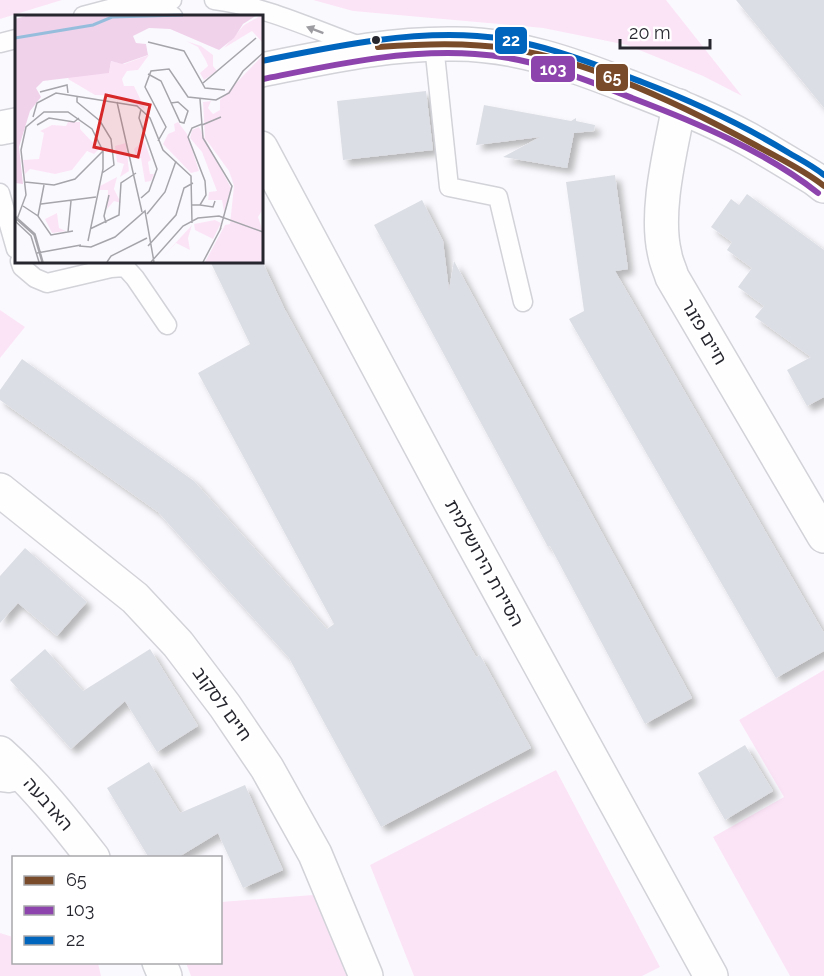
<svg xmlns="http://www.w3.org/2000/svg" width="824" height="976" font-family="Raleway,'Noto Sans Hebrew',sans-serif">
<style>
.green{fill:#fce4f7}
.building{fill:#dcdee5;filter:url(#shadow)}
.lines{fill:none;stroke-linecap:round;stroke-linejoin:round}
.lane-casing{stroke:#d2d2d9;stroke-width:21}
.street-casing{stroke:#d2d2d9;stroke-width:36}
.secondary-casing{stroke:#d2d2d9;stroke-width:36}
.lane{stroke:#fefeff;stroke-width:18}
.street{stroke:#fefeff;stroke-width:33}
.secondary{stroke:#fefeff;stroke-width:33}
.bus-1-casing{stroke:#fff;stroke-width:10}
.bus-2-casing{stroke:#fff;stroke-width:10}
.bus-3-casing{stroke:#fff;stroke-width:10}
.bus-1{stroke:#7a4b2a;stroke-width:6}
.bus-2{stroke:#8e44ad;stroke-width:6}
.bus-3{stroke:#0065bd;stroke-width:6}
.oneway{fill:#9d9da1}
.bus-dot{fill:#26262f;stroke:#fff;stroke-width:2}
.labels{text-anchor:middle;stroke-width:5;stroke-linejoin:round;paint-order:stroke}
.street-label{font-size:18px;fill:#26262f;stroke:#fff}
.inset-river{fill:none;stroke:#96bedc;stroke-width:3}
.inset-road{fill:none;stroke:#a5a5ab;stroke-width:1.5}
.view{fill:#d62828;fill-opacity:0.15;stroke:#d62828;stroke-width:3}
.inset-edge{fill:none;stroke:#26262f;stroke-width:3}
.line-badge{stroke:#fff;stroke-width:2}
.badge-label{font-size:16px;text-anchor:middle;font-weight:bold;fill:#fff}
</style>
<defs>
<filter id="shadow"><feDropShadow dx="5.5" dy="5.5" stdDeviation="3" flood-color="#0004"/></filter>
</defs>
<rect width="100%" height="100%" fill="#fafafe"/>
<path class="green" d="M0 0H62L0 19Z
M313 0H666L742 96 703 76 627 45 543 28 353 11Z
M0 310 25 327 0 358Z
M824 670V976H790L713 837 784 797 739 720Z
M556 770 660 967 642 976H414L370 865Z
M313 895 348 976H191L186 963 220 962 221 902Z
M0 933 13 937 14 962 98 963 101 976H0Z"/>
<path class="building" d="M736 0H824V108Z
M426 91 433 150 343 160 337 101Z
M484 105 571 121 576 118V121L595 125 594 131 574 133 567 168 503 157 540 137 476 145Z
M615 175 628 269 615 271 824 633V651L776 678 569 319 584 311 566 182Z
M747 194 824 250V397L807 406 787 370 811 357 755 317 764 306 738 287 752 268 727 250 732 242 711 227 731 199 739 205Z
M422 200 443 241 449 290 454 261 692 698 645 724 550 546 548 547 374 225Z
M210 261H262L284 308 414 546 476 657 480 655 531 748 381 827 289 658 158 512 0 400V390L22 359 194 481 327 629 334 624 198 373 250 344Z
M25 548 87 602 57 636 18 603 0 623V576Z
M45 649 83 691 150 649 198 726 157 752 125 701 71 749 10 680Z
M745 745 773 791 725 820 698 773Z
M149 762 180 813 245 785 283 870 243 888 218 833 177 858H149L107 788Z"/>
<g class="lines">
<defs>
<path id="lane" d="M214 0C265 6 312 29 360 46
M143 7 156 9 173 16
M83 16 113 8 172 0
M0 43 16 39
M434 45 449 187 498 197 523 302
M0 193 16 249
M20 261 22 267 35 278 47 283 111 268 125 267 135 278 167 325
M0 782 9 783 27 779"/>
<path id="street" d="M679 106C671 149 654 212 665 255 666 262 670 270 672 277L824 536
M261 148 451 503 711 976
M0 490 135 598 178 644 225 706 267 768 315 854 366 976
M0 753C35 784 64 821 93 858
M159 962 165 976"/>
<path id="secondary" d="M261 70C327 57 387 43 455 44 515 44 572 64 627 86 668 102 710 118 748 139 771 152 793 166 815 179L824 186
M0 128 16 125"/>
</defs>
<use href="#lane" class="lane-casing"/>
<use href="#street" class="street-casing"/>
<use href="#secondary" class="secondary-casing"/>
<use href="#lane" class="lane"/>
<use href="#street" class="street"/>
<use href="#secondary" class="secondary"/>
<defs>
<path id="bus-1" d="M378 47C422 44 467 42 511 49 591 61 686 107 757 146 780 159 804 170 824 186"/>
<path id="bus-2" d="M263 79C333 65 403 49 475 54 530 57 582 78 632 98 695 122 765 151 818 193"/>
<path id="bus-3" d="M261 61C332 47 404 31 477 36 535 40 589 62 642 82 694 102 742 124 789 153 801 160 813 166 824 175"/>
</defs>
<use href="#bus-1" class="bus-1-casing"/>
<use href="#bus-2" class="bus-2-casing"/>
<use href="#bus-3" class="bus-3-casing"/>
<use href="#bus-1" class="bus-1"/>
<use href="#bus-2" class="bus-2"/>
<use href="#bus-3" class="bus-3"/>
</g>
<defs><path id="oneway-solid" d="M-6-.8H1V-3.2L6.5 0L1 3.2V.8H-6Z" transform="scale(1.5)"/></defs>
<use class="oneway" href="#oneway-solid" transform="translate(315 30) rotate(-159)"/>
<circle class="bus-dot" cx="376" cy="40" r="5"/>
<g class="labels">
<g class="street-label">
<text transform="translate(704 332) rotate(60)" y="6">חיים פזנר</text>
<text transform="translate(484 563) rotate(61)" y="6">הסיירת הירושלמית</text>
<text transform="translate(222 704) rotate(54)" y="6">חיים לסקוב</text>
<text transform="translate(48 804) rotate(49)" y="6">הארבעה</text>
</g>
</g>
<g transform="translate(15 15)">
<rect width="248" height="248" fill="#fafafe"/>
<path d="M247 0V27L237 16 209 33 229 10ZM171 26 186 31 198 40V51L202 56 189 65 185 58 193 51 191 46 183 32ZM134 40 123 55 112 56 107 64 109 71H119L130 94 102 81 80 80 53 64 56 60 94 58 96 46 109 49ZM247 41 248 194 243 202 247 214V247H190L210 210 215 209 219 171 214 156 190 123 188 87 196 86 193 93 198 99 205 95V85ZM53 107H65V114L84 134 79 139 72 136 57 155 40 159 15 154 10 159 8 145 24 144 29 118 25 116 37 110 51 111ZM163 107 172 119 184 156 176 158 148 129 153 119 160 116 159 109ZM184 112 216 173 209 197 207 185H193L194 177 202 176 187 137 175 123 177 115ZM129 125 136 145 133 147 135 159H139L136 166 130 167 126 143 122 144 119 134ZM111 128 114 156 105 162 109 149 102 147 100 131ZM102 162 99 174 106 188 99 186 92 194 93 175H84L85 171ZM42 198 44 213 51 216 37 218 30 204ZM200 205 206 208 198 224 180 215 179 209ZM177 210 173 223 175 235 161 228 143 247Z" fill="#fce4f7"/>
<path d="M14 0H242L228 9 219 23 204 35 155 14 134 13 118 21 121 28 131 29 133 40 107 49 96 46 94 58 28 66 21 73 26 82 15 96 4 132 8 169 0 168V4Z" fill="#f1d2eb"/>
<path class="inset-river" d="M0 23 78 10 97 2 168 0"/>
<path class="inset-road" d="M133 27 169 36 190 73 210 75M133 59 146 66 165 107 169 108 173 96 163 87 156 88M188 68 241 23M25 77 52 70 53 78M62 81V87L85 106 96 124 99 150 87 158M185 84 188 123 217 171 205 215M102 87 127 197M18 102 22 88 41 78 122 91 135 103 148 135 176 161 177 208M22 110 34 103 59 107 64 103M187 110 206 102M143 126 151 112 130 72 136 56 154 54 173 82 201 85 214 78 228 56 248 38M10 167 39 170 60 164 88 136M126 183 134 176 142 154 124 103 126 94M26 189 81 182M176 190H185L191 180 190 166 173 122 177 113 187 109M185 190 198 192 200 186M8 191 23 201 36 220 58 216M132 199 150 177 161 146M0 201 20 219 28 247M23 201 29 170M0 203 19 220 27 247M0 206 16 221 24 247M1 207 11 180 6 135 11 112 29 97H53L77 114 88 136V154L73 226M91 208 89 201 94 180M75 214 104 200 106 168 121 158M53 217 56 186M64 231 76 232 100 222 130 196 139 247M133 231 161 200 169 173 178 168M22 238 66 230M92 247 96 241 132 223M136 247 168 211 183 203 204 201 248 217M188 247 206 213"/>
<path class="view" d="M91 80 135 90 123 142 79 132Z"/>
<rect width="248" height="248" class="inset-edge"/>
</g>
<g class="line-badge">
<rect x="494" y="26" width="34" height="29" rx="6" fill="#0065bd"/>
<rect x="530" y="55" width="46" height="28" rx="6" fill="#8e44ad"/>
<rect x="595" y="63" width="34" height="29" rx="6" fill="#7a4b2a"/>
</g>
<g class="badge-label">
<text x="511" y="46">22</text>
<text x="553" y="75">103</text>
<text x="612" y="83">65</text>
</g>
<rect x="12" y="856" width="210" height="108" fill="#ffffff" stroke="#a8a8ac" stroke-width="1.5"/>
<rect x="24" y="876" width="30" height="9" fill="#7a4b2a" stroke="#a8a8ac" stroke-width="1.5"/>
<text x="66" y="886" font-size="18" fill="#26262f">65</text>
<rect x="24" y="906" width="30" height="9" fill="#8e44ad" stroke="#a8a8ac" stroke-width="1.5"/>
<text x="66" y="916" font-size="18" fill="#26262f">103</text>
<rect x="24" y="936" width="30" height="9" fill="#0065bd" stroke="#a8a8ac" stroke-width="1.5"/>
<text x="66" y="946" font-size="18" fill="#26262f">22</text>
<path d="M620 39v9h90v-9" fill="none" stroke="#26262f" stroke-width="3"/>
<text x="629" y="39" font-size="18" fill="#26262f" stroke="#ffffff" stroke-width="4.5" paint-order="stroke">20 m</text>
</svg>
